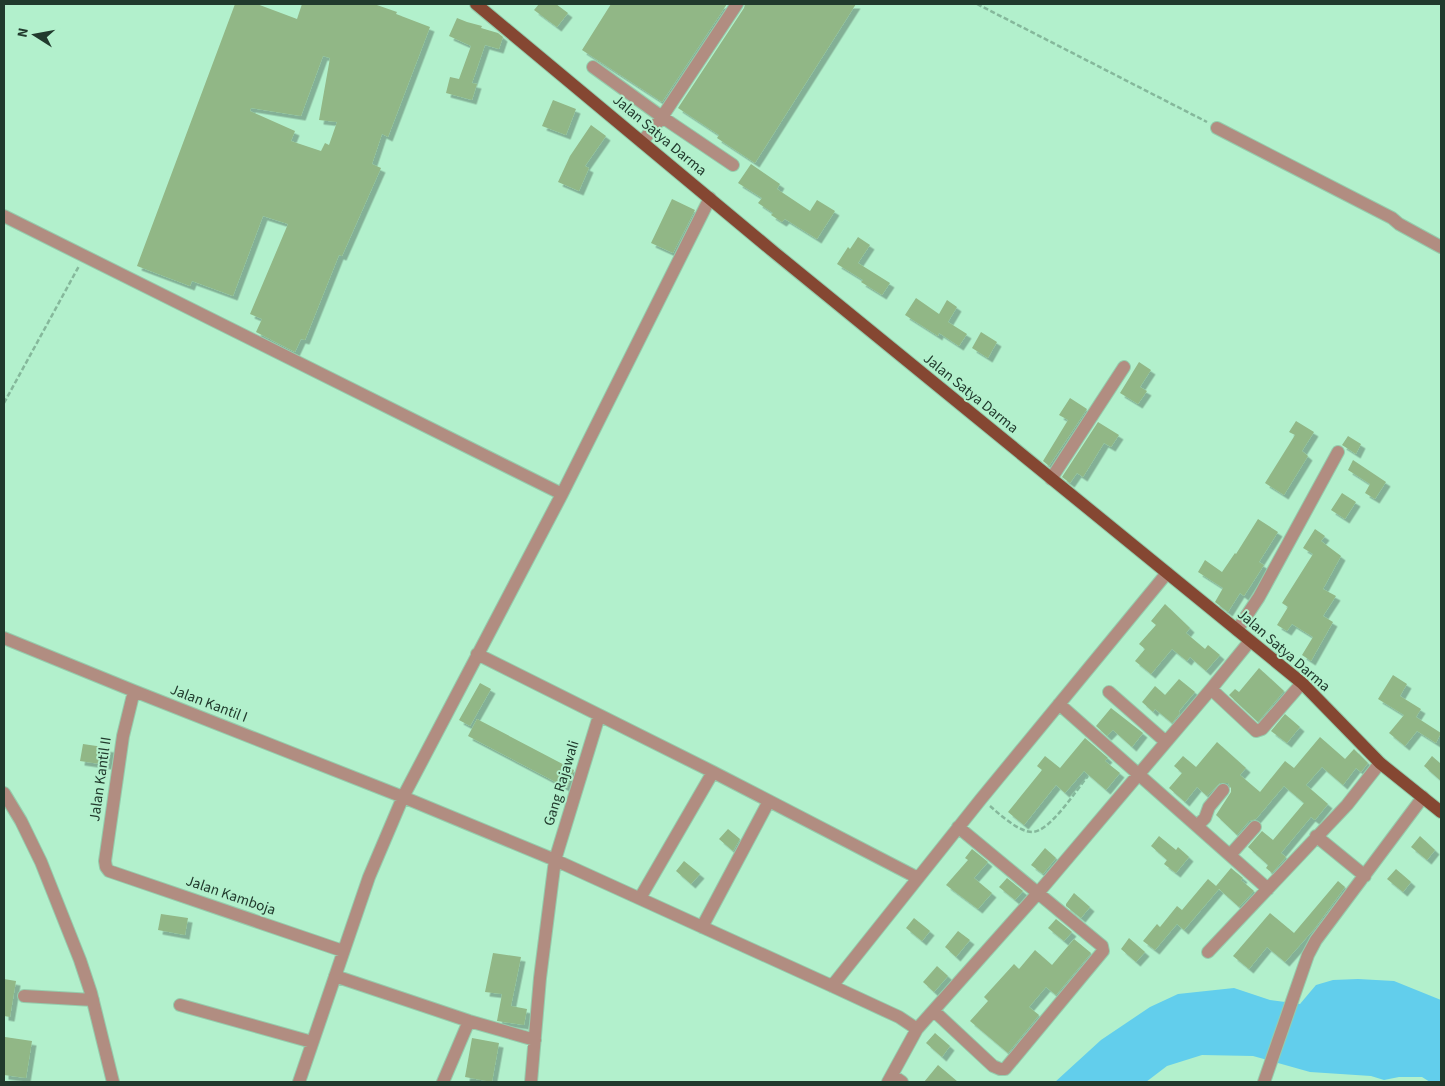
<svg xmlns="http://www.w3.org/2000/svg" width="1445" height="1086" font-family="'Source Sans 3',sans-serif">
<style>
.water{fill:#62ceec}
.building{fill:#91b786;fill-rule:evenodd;filter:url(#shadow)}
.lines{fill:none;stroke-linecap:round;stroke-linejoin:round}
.minor-casing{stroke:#95ccac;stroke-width:14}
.major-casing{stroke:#95ccac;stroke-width:14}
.path{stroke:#85b89b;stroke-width:2.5;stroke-dasharray:5 2.5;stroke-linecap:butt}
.minor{stroke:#b18d81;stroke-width:12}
.major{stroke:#854732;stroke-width:12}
.labels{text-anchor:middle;stroke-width:4;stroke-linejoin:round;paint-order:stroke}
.street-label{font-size:15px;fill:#213a2d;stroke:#b2f0cc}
</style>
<defs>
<filter id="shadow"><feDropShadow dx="4.5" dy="4.5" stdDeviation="0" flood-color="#0004"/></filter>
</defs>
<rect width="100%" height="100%" fill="#b2f0cc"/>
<path class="water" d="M1358 979 1394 981 1441 1000V1082H1430L1422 1077H1399L1384 1080 1371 1076 1310 1072 1253 1056 1202 1055 1167 1066 1146 1082H1055L1101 1040 1150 1007 1178 994 1234 988 1270 1000 1300 1004 1316 985 1333 980Z"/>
<path class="building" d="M235 4H257L297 19 302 4H374L397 12 396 14 430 27 388 137 382 134 372 164 381 168 342 256 339 255 305 340 301 339 295 352 256 332 262 319 250 314 288 224 263 216 233 296 192 281 190 286 137 266ZM323 56 330 58 319 120 337 122 329 145 325 143 321 151 291 141 295 131 250 111 251 108 301 116Z
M539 4H556L568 13 557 27 534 10Z
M611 4H727L662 102 582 50Z
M745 4H856L755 163 717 138 719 135 678 108 744 8Z
M457 18 467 22 482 26 481 28 498 33 503 37 499 49 485 45 472 83 477 84 472 100 446 93 450 77 459 79 471 46 449 36Z
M553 100 576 109 566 135 542 126Z
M591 125 606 136 585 166 589 168 579 191 558 182 570 156Z
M751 164 780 184 777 189 810 211 817 200 835 211 817 239 785 219 782 222 771 215 773 213 758 203 762 198 738 183Z
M672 199 695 210 673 253 651 243Z
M858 237 870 245 858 263 890 283 882 295 861 282 863 280 837 264 848 247 850 249Z
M916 298 939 314 947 300 957 307 948 322 967 334 959 346 939 333 938 336 905 315Z
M981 332 997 342 988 358 972 348Z
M1139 362 1151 370 1140 387 1147 391 1138 404 1120 393Z
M1070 398 1087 409 1049 466 1043 461 1068 420 1059 415Z
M1296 421 1314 432 1302 451 1308 456 1284 495 1265 483 1295 435 1289 432Z
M1098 422 1119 435 1111 447 1104 443 1083 477 1077 473 1070 483 1062 477Z
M1348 436 1361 444 1356 454 1342 445Z
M1353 460 1386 482 1375 499 1365 493 1370 484 1348 470Z
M1342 493 1356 502 1345 519 1331 510Z
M1258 519 1278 532 1259 562 1264 565 1244 596 1240 593 1228 612 1215 602 1223 588 1198 572 1205 560 1222 572 1235 553 1236 554Z
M1315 529 1325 536 1321 541 1341 556 1323 589 1336 596 1323 616 1333 622 1311 661 1302 655 1313 637 1292 624 1287 631 1277 625 1288 607 1282 603 1313 554 1303 548Z
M1165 604 1190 628 1186 633 1205 649 1208 645 1220 655 1206 671 1190 657 1187 661 1172 649 1151 674 1135 661 1145 649 1139 644 1156 625 1151 621Z
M1259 668 1284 691 1258 722 1229 695 1235 689 1239 692Z
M1393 675 1407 684 1400 696 1421 709 1416 717 1441 733 1436 743 1417 731 1405 746 1389 733 1404 715 1378 699Z
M1179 679 1195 692 1179 711 1180 713 1172 723 1155 709 1153 712 1142 702 1155 686 1165 695Z
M480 683 491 689 470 726 459 720Z
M1111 708 1143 733 1132 747 1113 730 1107 736 1096 726Z
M1285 714 1300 727 1287 743 1271 731Z
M477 719 574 770 567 788 468 736Z
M1320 737 1345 759 1354 749 1368 763 1361 772 1356 768 1343 785 1322 767 1306 785 1328 804 1315 820 1311 817 1281 853 1286 857 1272 873 1266 868 1268 865 1248 847 1262 831 1273 840 1304 803 1284 786 1256 819 1249 821 1237 835 1216 815 1231 792V788L1228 783H1220L1207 796 1197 787 1185 802 1169 788 1182 773 1174 766 1183 756 1196 767 1217 742 1246 768 1240 775 1260 792 1285 761 1294 768Z
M1085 738 1108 758 1105 761 1120 773 1106 790 1084 771 1065 793 1056 785 1024 825 1008 812 1042 770 1037 766 1045 756 1060 768Z
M83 744 110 748 107 765 80 761Z
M1432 756 1441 764V781L1424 766Z
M728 829 740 839 733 851 719 839Z
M1159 836 1176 850 1178 847 1189 857 1176 873 1164 864 1167 860 1151 846Z
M1420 836 1435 850 1427 860 1411 847Z
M1045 848 1056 858 1043 874 1031 865Z
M972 849 988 862 974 878 992 893 978 909 946 885 968 860 965 858Z
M684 861 700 874 691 884 676 871Z
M1231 868 1243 878 1241 880 1254 891 1239 907 1219 889 1184 930 1177 924 1155 950 1143 941 1157 924 1160 927 1177 906 1182 910 1208 879 1216 886Z
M1396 869 1411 882 1403 892 1387 879Z
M1007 878 1023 891 1015 900 999 887Z
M1338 881 1345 887 1315 928 1285 962 1267 947 1249 969 1233 956 1270 913 1294 933Z
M1074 893 1090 907 1081 918 1066 906V904Z
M161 914 188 918 185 935 158 930Z
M914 918 930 931 922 941 906 928Z
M1056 919 1072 932 1064 941 1048 928Z
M958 931 970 940 956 957 945 947Z
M1129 938 1145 952 1136 962 1121 949Z
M1074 939 1091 953 1056 995 1046 987 1029 1007 1039 1015 1008 1053 970 1021 988 1001 984 997 1014 964 1019 969 1035 950 1052 965Z
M493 953 521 957 511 1006 527 1009 524 1025 497 1021 502 994 485 992Z
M937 966 948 976 934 992 923 982Z
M4 979 16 981 10 1017 4 1016Z
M935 1033 950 1046 942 1057 926 1043Z
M5 1037 32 1041 26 1078 4 1075Z
M472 1038 499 1043 492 1082 465 1077Z
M938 1065 958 1082H924Z"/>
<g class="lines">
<defs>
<path id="minor" d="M593 67 662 117 733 165
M1217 128 1392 218 1399 224 1441 247
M642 142 662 117 737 4
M4 216 562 494
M1051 479 1124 367
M1237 630 1259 597 1338 452
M4 638 134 691 403 797 555 860 832 986 899 1017 917 1029
M477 654 713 772 918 878
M1211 689 1256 731 1262 729 1302 683
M134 691 123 736 105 861 106 867 109 871 343 951
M1109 692 1166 742
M1059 704 1268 889
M4 793 21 821 41 862 80 960 91 993 113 1082
M1197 826 1205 818 1209 807 1223 790
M1316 836 1365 876
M1230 855 1255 827
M640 898 713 772
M702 927 769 801
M1208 952 1347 805 1380 763
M335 976 469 1021 535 1040
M832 986 981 799 1167 573
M24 996 93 1000
M180 1005 312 1042
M934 1011 993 1066 1000 1069H1005L1103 951 1102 946 958 827
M892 1075 902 1082
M299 1082 369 877 403 797 562 494 710 198
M443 1082 469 1021
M531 1082 540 978 555 860 599 716
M888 1082 917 1029 1038 893 1211 689 1250 641
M1264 1082 1308 955 1316 940 1423 797"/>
<path id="major" d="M476 4 775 253 1302 683 1380 763 1441 812"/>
</defs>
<use href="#minor" class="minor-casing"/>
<use href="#major" class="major-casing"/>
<path class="path" d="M977 4 1207 122
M4 403 79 266
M990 806C999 814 1019 832 1032 832 1050 832 1076 790 1088 776"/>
<use href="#minor" class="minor"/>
<use href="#major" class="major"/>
</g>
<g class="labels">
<g class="street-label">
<text transform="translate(660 135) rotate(40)" y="5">Jalan Satya Darma</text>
<text transform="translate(971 393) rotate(39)" y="5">Jalan Satya Darma</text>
<text transform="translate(1284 650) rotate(41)" y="5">Jalan Satya Darma</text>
<text transform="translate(209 703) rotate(21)" y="5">Jalan Kantil I</text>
<text transform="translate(100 779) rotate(-82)" y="5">Jalan Kantil II</text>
<text transform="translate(561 783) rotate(-73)" y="5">Gang Rajawali</text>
<text transform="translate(231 895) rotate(19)" y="5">Jalan Kamboja</text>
</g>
</g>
<rect width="1445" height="1086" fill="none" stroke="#213a2d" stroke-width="10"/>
<g transform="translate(35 35) rotate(281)" stroke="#b2f0cc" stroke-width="4" paint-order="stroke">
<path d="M0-4L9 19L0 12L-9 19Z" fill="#213a2d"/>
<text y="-8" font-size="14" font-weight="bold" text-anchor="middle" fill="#213a2d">N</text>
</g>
</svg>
